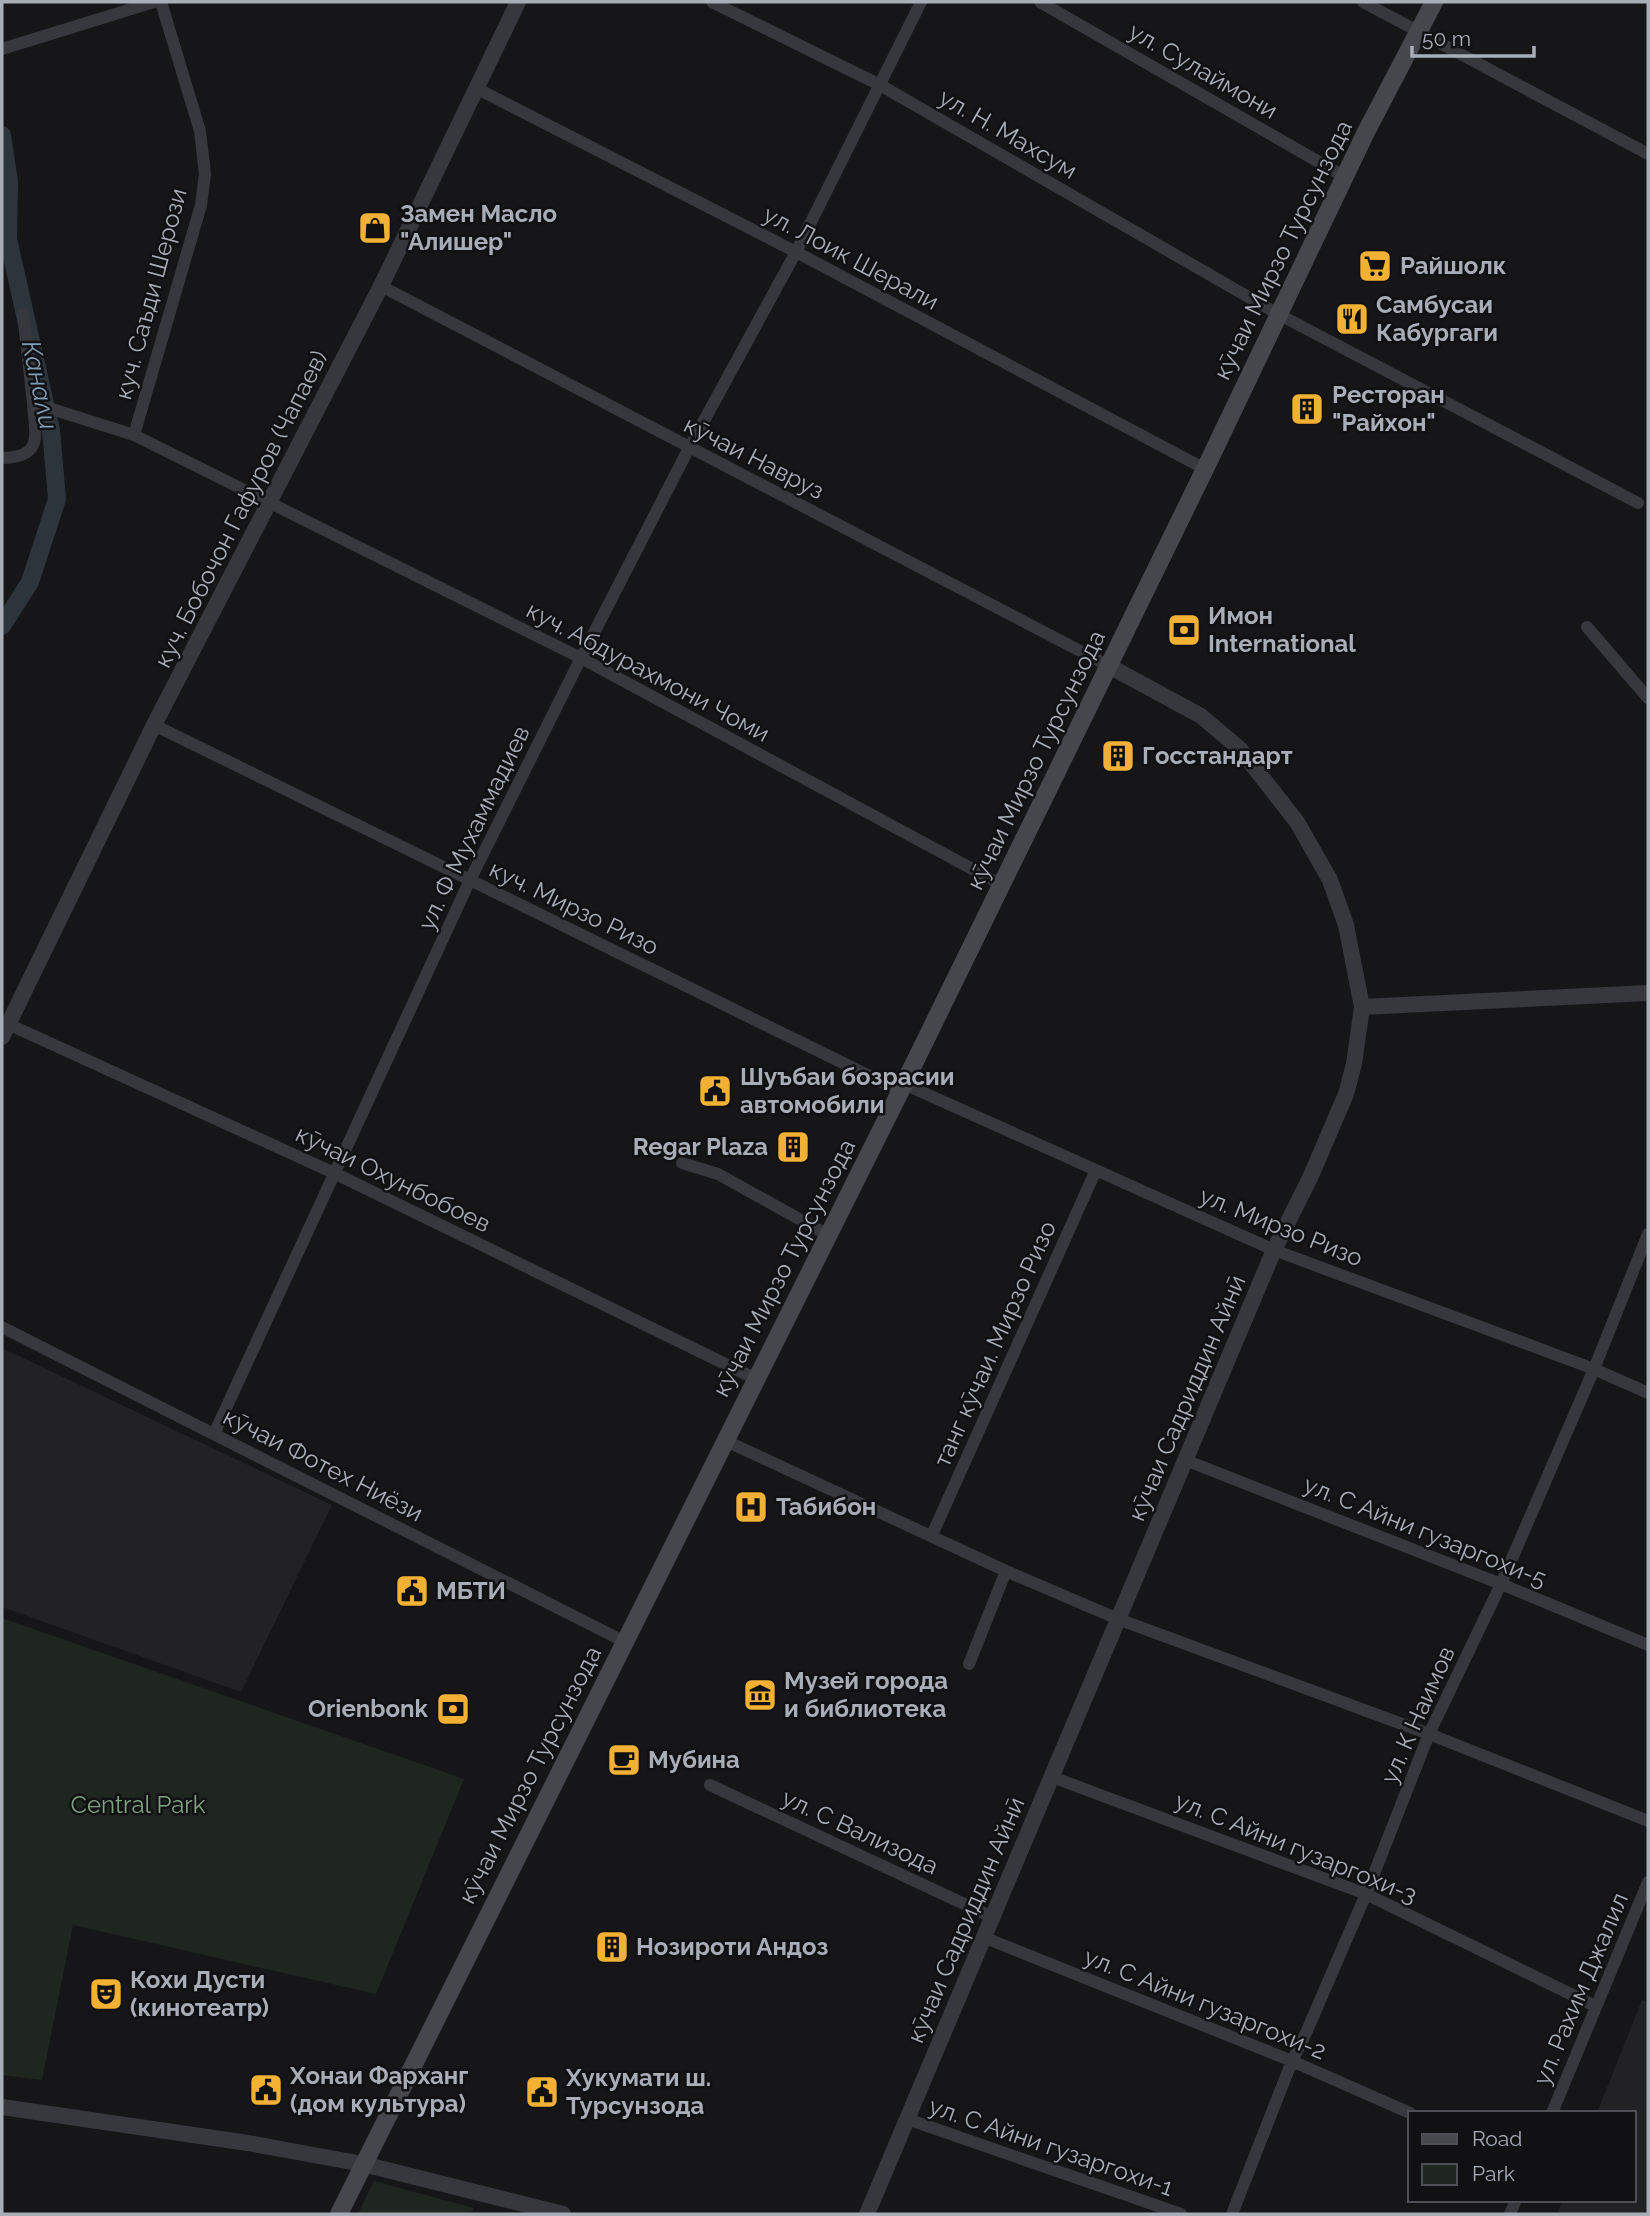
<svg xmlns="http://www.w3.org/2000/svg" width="1650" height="2216" font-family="Raleway,sans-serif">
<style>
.built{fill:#222225}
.green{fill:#1e261f}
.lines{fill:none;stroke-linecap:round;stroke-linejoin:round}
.canal{stroke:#2c353c;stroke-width:18}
.minor{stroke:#37383d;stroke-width:12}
.tertiary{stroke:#37383d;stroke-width:16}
.secondary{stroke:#45474d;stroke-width:18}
.labels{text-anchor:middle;stroke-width:5;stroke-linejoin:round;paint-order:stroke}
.street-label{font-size:24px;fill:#a8adb8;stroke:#111113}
.poi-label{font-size:24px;font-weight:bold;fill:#a8adb8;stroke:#111113;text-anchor:start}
.park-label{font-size:24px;fill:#7fa381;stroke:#111113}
.water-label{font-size:26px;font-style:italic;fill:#7f9bb3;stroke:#111113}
</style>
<rect width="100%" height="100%" fill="#161618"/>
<path class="built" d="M2 1348 332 1505 241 1692 2 1607Z
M1642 2000 1648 2002V2214H1557L1563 2200H1634V2113H1597Z"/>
<path class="green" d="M2 1618 464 1779 376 1994 73 1925 42 2080 2 2075Z
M374 2181 474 2208 470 2214H358Z"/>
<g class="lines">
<path class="canal" d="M2 135 9 182 8 239 51 430 57 499 30 582 2 626"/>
<path class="minor" d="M712 2 880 85 1278 314 1638 503
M1040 2 1345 177
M1363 2 1648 154
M2 49 154 2
M476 88 796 252 1205 469
M381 286 1109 666
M23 314 33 403
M134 435 201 205 205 174 200 131 161 2
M2 458C44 457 35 435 33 403L134 435 581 658 1002 885
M1587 627 1648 698
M154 725 900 1091
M8 1024 334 1173 756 1379
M904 1084 1274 1250 1594 1369 1648 1393
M682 1163 718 1174 828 1235
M2 1327 625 1642
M214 1434 470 880 581 658 689 448 796 252 921 2
M726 1441 1006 1571 1118 1619 1429 1734 1648 1821
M1185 1460 1501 1584 1648 1645
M932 1535 1096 1170
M969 1664 1006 1571
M1052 1777 1366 1894 1595 2006
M710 1785 992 1917
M983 1937 1292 2061 1410 2113
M1552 2113 1648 1882
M907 2119 1181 2214
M1232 2214 1292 2061 1306 2033 1366 1894 1429 1734 1501 1584 1594 1369 1648 1234
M1510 2214 1516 2200"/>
<path class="tertiary" d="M1362 1007 1648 993
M2 1037 154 725 381 286 518 2
M2 2107 248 2143 363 2164 563 2214
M867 2214 1274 1250 1310 1178 1346 1094 1354 1064 1362 1007 1346 925 1330 880 1297 822 1240 749 1201 716 1109 666"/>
<path class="secondary" d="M339 2214 904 1084 1205 469 1366 132 1434 2"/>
</g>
<defs>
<symbol id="shop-square" viewBox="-11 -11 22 22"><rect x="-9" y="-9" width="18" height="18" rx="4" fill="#f2b134" stroke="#111113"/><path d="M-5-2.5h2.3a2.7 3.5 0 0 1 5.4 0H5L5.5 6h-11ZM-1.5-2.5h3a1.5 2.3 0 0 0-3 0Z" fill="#111"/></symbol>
<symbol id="supermarket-square" viewBox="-11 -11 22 22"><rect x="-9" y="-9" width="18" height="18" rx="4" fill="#f2b134" stroke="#111113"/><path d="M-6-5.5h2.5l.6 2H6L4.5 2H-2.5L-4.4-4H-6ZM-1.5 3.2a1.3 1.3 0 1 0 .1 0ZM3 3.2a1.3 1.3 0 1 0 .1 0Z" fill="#111"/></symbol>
<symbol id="restaurant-square" viewBox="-11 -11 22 22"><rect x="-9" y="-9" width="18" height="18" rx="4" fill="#f2b134" stroke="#111113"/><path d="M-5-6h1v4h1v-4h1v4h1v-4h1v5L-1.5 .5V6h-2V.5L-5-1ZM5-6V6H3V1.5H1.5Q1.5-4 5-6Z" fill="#111"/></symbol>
<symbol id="building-square" viewBox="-11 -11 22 22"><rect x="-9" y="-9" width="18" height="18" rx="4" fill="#f2b134" stroke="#111113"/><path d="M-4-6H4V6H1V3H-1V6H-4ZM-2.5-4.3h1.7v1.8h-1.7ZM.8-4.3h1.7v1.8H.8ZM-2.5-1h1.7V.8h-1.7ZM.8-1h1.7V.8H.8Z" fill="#111"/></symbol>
<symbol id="bank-square" viewBox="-11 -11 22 22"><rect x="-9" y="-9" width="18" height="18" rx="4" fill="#f2b134" stroke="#111113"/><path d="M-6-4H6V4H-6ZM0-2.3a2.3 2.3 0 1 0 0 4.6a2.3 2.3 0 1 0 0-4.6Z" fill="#111"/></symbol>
<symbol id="civic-square" viewBox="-11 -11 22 22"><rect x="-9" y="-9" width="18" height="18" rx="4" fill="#f2b134" stroke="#111113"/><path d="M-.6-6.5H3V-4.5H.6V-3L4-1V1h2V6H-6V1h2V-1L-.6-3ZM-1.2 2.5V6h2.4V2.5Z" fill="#111"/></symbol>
<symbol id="hospital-square" viewBox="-11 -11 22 22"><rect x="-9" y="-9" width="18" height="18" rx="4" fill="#f2b134" stroke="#111113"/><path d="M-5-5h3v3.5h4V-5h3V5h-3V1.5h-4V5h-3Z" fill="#111"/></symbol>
<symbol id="museum-square" viewBox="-11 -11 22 22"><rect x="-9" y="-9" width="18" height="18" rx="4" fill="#f2b134" stroke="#111113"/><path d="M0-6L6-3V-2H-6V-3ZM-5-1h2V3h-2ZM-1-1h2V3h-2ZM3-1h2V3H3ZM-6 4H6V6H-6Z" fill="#111"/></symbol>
<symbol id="cafe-square" viewBox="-11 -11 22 22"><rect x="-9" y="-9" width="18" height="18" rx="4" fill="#f2b134" stroke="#111113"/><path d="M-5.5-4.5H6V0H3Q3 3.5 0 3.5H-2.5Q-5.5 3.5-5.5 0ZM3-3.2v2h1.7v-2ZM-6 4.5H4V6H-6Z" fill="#111"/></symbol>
<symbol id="theatre-square" viewBox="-11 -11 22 22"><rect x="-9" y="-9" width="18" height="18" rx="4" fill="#f2b134" stroke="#111113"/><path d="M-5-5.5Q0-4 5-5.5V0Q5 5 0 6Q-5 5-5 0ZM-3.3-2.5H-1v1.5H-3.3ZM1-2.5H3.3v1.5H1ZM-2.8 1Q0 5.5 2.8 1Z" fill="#111"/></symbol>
</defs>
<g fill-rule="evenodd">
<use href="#shop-square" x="356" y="209" width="38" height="38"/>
<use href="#supermarket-square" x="1356" y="247" width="38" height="38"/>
<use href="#restaurant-square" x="1333" y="300" width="38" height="38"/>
<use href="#building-square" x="1288" y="390" width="38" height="38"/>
<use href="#bank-square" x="1165" y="611" width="38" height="38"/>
<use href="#building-square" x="1099" y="737" width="38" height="38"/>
<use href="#civic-square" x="696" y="1072" width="38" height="38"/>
<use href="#building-square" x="774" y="1128" width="38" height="38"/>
<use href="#hospital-square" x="732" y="1488" width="38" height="38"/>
<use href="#civic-square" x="393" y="1572" width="38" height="38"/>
<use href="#museum-square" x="741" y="1676" width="38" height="38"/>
<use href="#bank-square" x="434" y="1690" width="38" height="38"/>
<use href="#cafe-square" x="605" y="1741" width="38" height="38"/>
<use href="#building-square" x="593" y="1928" width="38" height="38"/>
<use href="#theatre-square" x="87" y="1975" width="38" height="38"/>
<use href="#civic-square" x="247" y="2071" width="38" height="38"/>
<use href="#civic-square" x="523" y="2073" width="38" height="38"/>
</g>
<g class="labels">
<g class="street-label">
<text transform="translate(1203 71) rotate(30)" y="8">ул. Сулаймони</text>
<text transform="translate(1008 134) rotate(30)" y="8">ул. Н. Махсум</text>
<text transform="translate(1283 250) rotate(-64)" y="8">кӯчаи Мирзо Турсунзода</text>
<text transform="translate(851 258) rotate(28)" y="8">ул. Лоик Шерали</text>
<text transform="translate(151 294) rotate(-75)" y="8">куч. Саъди Шерози</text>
<text transform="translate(754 458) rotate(27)" y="8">кӯчаи Навруз</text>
<text transform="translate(241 509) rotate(-63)" y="8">куч. Бобочон Гафуров (Чапаев)</text>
<text transform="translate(648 672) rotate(28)" y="8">куч. Абдурахмони Чоми</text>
<text transform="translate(1036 760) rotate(-64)" y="8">кӯчаи Мирзо Турсунзода</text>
<text transform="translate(474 828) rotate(-64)" y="8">ул. Ф Мухаммадиев</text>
<text transform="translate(574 908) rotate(26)" y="8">куч. Мирзо Ризо</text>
<text transform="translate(393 1179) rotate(26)" y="8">кӯчаи Охунбобоев</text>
<text transform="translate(1281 1227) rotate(22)" y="8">ул. Мирзо Ризо</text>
<text transform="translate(784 1268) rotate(-63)" y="8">кӯчаи Мирзо Турсунзода</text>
<text transform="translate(995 1344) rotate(-66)" y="8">танг кӯчаи. Мирзо Ризо</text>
<text transform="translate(1187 1398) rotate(-67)" y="8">кӯчаи Садриддин Айнӣ</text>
<text transform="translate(323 1465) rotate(27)" y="8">кӯчаи Фотех Ниёзи</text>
<text transform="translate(1425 1532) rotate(22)" y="8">ул. С Айни гузаргохи-5</text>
<text transform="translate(1418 1715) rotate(-66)" y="8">ул. К Наимов</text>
<text transform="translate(530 1775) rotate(-63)" y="8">кӯчаи Мирзо Турсунзода</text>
<text transform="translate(860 1832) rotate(25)" y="8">ул. С Вализода</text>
<text transform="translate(1296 1848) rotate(22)" y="8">ул. С Айни гузаргохи-3</text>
<text transform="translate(966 1920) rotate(-67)" y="8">кӯчаи Садриддин Айнӣ</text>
<text transform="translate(1581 1989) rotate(-67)" y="8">ул. Рахим Джалил</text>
<text transform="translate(1205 2004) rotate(22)" y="8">ул. С Айни гузаргохи-2</text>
<text transform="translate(1051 2147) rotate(19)" y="8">ул. С Айни гузаргохи-1</text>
</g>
<g class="poi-label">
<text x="400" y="222">Замен Масло<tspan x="400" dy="28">"Алишер"</tspan></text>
<text x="1400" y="274">Райшолк</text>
<text x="1376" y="313">Самбусаи<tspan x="1376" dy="28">Кабургаги</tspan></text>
<text x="1332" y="403">Ресторан<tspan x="1332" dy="28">"Райхон"</tspan></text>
<text x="1208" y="624">Имон<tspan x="1208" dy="28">International</tspan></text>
<text x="1142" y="764">Госстандарт</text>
<text x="740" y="1085">Шуъбаи бозрасии<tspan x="740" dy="28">автомобили</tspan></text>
<text x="768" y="1155" text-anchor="end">Regar Plaza</text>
<text x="776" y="1515">Табибон</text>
<text x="436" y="1599">МБТИ</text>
<text x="784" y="1689">Музей города<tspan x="784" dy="28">и библиотека</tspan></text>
<text x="428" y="1717" text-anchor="end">Orienbonk</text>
<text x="648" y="1768">Мубина</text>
<text x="636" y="1955">Нозироти Андоз</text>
<text x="130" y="1988">Кохи Дусти<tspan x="130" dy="28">(кинотеатр)</tspan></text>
<text x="290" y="2084">Хонаи Фарханг<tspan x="290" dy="28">(дом культура)</tspan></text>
<text x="566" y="2086">Хукумати ш.<tspan x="566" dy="28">Турсунзода</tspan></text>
</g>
<g class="park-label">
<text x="138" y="1813">Central Park</text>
</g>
<g class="water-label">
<text transform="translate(40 385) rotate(78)" y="9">Канали</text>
</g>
</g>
<rect width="1650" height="2216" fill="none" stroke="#a8adb8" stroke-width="7"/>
<rect x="1408" y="2111" width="228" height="91" fill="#111113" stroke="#4d4f55" stroke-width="2"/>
<rect x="1422" y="2134" width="35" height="10" fill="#45474d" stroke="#4d4f55" stroke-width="2"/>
<text x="1472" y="2146" font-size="21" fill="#a8adb8">Road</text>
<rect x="1422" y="2164" width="35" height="21" fill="#1e261f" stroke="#4d4f55" stroke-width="2"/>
<text x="1472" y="2181" font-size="21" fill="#a8adb8">Park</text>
<path d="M1412 46v10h122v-10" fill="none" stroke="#a8adb8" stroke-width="3.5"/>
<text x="1422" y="46" font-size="21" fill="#a8adb8" stroke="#111113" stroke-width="5" paint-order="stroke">50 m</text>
</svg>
